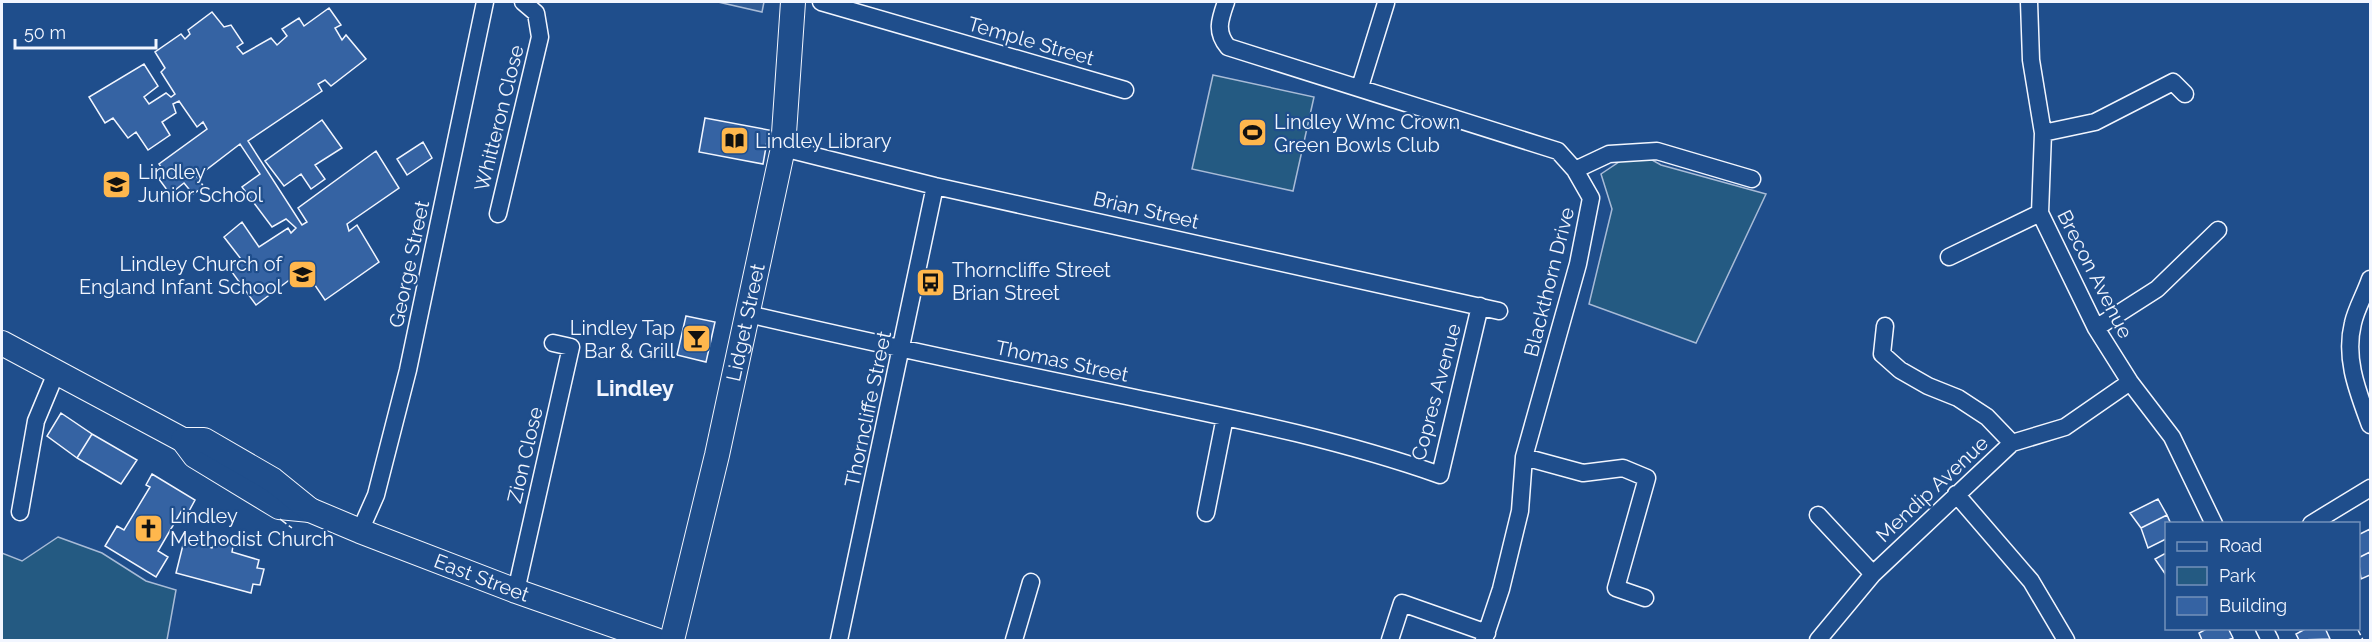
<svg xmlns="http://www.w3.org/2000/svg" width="2372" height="642" font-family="Raleway,sans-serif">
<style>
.green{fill:#245a82;stroke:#a8bbd7;stroke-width:1.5}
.parking{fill:#305b95;stroke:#a8bbd7;stroke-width:1.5}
.building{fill:#3563a3;stroke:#f2f6ff;stroke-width:1.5}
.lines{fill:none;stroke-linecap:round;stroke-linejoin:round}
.street-casing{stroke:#f2f6ff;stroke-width:19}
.secondary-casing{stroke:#f2f6ff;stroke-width:26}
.street{stroke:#1f4e8c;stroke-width:16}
.secondary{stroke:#1f4e8c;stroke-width:24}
.fence{stroke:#f2f6ff;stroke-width:1.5;stroke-dasharray:8 3;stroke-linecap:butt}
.labels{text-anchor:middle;stroke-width:4.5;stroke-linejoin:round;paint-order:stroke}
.street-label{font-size:20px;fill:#f2f6ff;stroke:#1f4e8c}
.poi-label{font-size:20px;fill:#f2f6ff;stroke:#1f4e8c;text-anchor:start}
.quarter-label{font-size:22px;font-weight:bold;fill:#f2f6ff;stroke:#1f4e8c}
</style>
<rect width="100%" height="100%" fill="#1f4e8c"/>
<path class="green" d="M1213 75 1314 97 1293 191 1192 169Z
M1645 156 1661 165 1766 194 1696 343 1589 304 1612 209 1601 174 1622 160Z
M58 537 102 553 146 581 176 590 167 640H2V553L22 561Z"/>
<path class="parking" d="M718 2H764L762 12Z"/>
<path class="building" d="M329 8 341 25 335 28 342 40 346 35 366 59 331 86 325 80 318 84 322 91 248 141 302 225 307 222 298 208 376 151 399 188 347 224 349 231 357 225 379 262 325 300 304 269 256 305 229 268 241 259 224 237 242 222 259 247 288 228 291 233 296 228 286 219 272 227 242 187 260 174 240 144 197 177 204 187 193 194 184 183 170 194 159 179 165 173 159 164 207 129 203 122 197 127 179 101 173 104 176 113 162 122 170 135 148 150 136 132 128 138 113 118 105 123 89 97 144 64 158 86 144 97 149 104 166 93 171 97 175 94 161 72 165 68 155 52 181 34 185 39 190 34 188 30 212 12 224 27 231 25 243 43 237 47 243 54 271 38 277 45 287 36 282 29 299 18 304 26Z
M705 118 769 130 763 164 699 152Z
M322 120 342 148 315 165 325 179 311 189 301 174 284 186 265 161Z
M423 142 432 158 407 175 397 159Z
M686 316 715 322 706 362 677 355Z
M61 413 92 434 77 458 47 436Z
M92 434 137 460 121 484 77 458Z
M152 474 195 500 188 513 182 510 158 551 168 557 156 577 105 546 117 526 124 530 150 487 146 485Z
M2158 499 2167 515 2141 528 2130 513Z
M2167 515 2171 524H2166V539L2148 548 2141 528Z
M2370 529V552L2358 558V535Z
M218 539 229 541 233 546 232 552 259 560 257 568 264 569 260 585 253 584 251 593 176 573 184 541 212 548Z
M2370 552V575L2361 579 2358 558Z
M2166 553V575L2155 559Z
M2208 628H2228L2233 638 2228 640H2202L2199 633Z
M2307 628H2325L2330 639 2299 640 2296 634Z"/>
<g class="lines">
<defs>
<path id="street" d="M821 2 1125 90
M1226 2C1220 19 1215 32 1228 47L1558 151 1575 170 1591 198 1578 264 1524 457 1520 511 1501 589 1484 640
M2029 2 2031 60 2043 133 2040 213 2096 328 2130 382 2172 437 2214 524
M1360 87 1386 3
M2043 133 2095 122 2173 82 2185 94
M783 148 935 186 1499 311
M1575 170 1609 154 1657 151 1752 179
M498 214 540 37 536 13 523 2
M1949 257 2040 213
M2370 279C2365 294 2356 309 2353 323 2344 359 2358 392 2370 425
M748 314C873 343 1000 370 1126 396 1231 418 1338 439 1440 475L1480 306
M1885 326 1882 354 1900 370 1928 386 1958 398 1987 417 2012 443
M2096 328 2157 289 2218 230
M1524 457 1583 473 1623 468 1647 478 1616 588 1645 598
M1956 494 2031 581 2066 640
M20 512 36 421 56 373
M1206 513 1225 417
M1818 515 1873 574
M2311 524 2370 488
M360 531 376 495 408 370 485 2
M516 591 571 347 553 343
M2264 628 2270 640
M839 640 935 186
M1014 640 1031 582
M1390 640 1402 603 1487 633
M1818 640 1873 574 2012 443 2065 427 2130 382"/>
<g id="secondary">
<path d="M2 343 183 440 195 456 279 507 310 510"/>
<path id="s1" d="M183 440H204L273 480 310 510 360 531 516 591 656 640"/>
<path id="s2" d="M672 640 717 455 783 148 793 2"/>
</g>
</defs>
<use href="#street" class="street-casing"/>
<use href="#secondary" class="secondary-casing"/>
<use href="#street" class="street"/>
<use href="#secondary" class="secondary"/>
<path class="fence" d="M280 519 292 528
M2357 628 2363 640"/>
</g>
<defs>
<symbol id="stadium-square" viewBox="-11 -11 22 22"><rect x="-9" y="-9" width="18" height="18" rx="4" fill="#ffb74d" stroke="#1f4e8c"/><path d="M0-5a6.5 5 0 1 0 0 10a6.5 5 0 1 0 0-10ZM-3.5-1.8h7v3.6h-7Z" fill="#111"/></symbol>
<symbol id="library-square" viewBox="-11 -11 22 22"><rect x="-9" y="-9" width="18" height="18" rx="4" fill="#ffb74d" stroke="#1f4e8c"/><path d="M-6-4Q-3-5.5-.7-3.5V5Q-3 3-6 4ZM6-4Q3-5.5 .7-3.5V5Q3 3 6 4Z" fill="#111"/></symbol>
<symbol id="school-square" viewBox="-11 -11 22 22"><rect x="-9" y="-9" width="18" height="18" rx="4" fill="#ffb74d" stroke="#1f4e8c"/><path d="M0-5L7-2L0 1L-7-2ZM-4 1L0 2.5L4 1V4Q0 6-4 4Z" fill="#111"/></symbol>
<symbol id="bus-square" viewBox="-11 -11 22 22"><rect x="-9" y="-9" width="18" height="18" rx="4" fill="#ffb74d" stroke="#1f4e8c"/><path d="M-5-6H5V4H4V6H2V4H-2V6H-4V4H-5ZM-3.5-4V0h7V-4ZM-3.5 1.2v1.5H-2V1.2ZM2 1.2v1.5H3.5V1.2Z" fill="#111"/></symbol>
<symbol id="bar-square" viewBox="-11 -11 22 22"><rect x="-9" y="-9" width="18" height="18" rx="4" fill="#ffb74d" stroke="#1f4e8c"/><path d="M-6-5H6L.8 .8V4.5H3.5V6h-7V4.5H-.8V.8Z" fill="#111"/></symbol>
<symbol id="church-square" viewBox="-11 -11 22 22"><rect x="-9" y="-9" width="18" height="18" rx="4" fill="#ffb74d" stroke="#1f4e8c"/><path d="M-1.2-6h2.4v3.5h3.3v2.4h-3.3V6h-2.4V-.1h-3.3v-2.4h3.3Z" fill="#111"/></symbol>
</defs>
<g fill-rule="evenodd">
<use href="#stadium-square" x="1236" y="116" width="33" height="33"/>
<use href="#library-square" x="718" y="124" width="33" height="33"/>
<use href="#school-square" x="100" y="168" width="33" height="33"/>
<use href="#school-square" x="286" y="258" width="33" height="33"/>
<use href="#bus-square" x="914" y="266" width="33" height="33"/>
<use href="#bar-square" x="680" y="322" width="33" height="33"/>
<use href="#church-square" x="132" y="512" width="33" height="33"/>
</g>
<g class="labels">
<g class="street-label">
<text transform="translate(1031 41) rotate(16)" y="7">Temple Street</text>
<text transform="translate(499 118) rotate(-76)" y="7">Whitteron Close</text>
<text transform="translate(1146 210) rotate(13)" y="7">Brian Street</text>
<text transform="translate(409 264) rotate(-78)" y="7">George Street</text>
<text transform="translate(2095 274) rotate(63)" y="7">Brecon Avenue</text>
<text transform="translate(1549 282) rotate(-76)" y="7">Blackthorn Drive</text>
<text dy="7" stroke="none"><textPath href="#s2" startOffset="326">Lidget Street</textPath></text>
<text transform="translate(1062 361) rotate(12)" y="7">Thomas Street</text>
<text transform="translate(1436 392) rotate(-75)" y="7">Copres Avenue</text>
<text transform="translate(868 409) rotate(-78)" y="7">Thorncliffe Street</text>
<text transform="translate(525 455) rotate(-77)" y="7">Zion Close</text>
<text transform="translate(1932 489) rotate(-43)" y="7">Mendip Avenue</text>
<text dy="7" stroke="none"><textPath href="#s1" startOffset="333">East Street</textPath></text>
</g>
<g class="poi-label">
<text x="1274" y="129">Lindley Wmc Crown<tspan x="1274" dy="23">Green Bowls Club</tspan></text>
<text x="755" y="148">Lindley Library</text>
<text x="138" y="179">Lindley<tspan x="138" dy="23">Junior School</tspan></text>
<text x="282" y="271" text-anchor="end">Lindley Church of<tspan x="282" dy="23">England Infant School</tspan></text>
<text x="952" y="277">Thorncliffe Street<tspan x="952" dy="23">Brian Street</tspan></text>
<text x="675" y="335" text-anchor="end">Lindley Tap<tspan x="675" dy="23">Bar &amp; Grill</tspan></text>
<text x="170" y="523">Lindley<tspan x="170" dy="23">Methodist Church</tspan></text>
</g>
<g class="quarter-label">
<text x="635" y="396">Lindley</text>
</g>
</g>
<rect width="2372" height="642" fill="none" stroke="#f2f6ff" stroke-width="6"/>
<rect x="2165" y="522" width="195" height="108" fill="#1f4e8c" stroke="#7391ba" stroke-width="1.5"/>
<rect x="2177" y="542" width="30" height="9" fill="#1f4e8c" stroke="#7391ba" stroke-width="1.5"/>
<text x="2219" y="552" font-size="18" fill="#f2f6ff">Road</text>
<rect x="2177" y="567" width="30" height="18" fill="#245a82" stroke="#7391ba" stroke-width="1.5"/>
<text x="2219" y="582" font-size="18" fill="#f2f6ff">Park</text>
<rect x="2177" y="597" width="30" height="18" fill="#3563a3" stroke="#7391ba" stroke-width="1.5"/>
<text x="2219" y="612" font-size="18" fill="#f2f6ff">Building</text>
<path d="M15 39v9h141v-9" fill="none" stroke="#f2f6ff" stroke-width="3"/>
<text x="24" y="39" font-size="18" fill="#f2f6ff" stroke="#1f4e8c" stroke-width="4.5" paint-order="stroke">50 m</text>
</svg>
